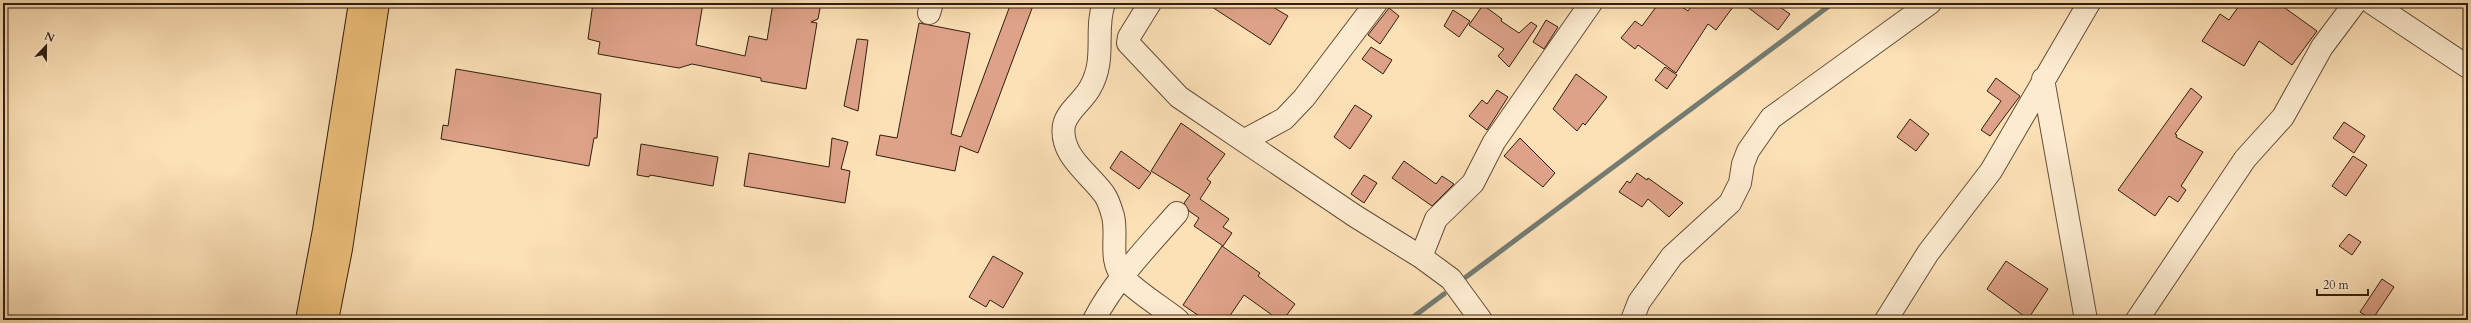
<svg xmlns="http://www.w3.org/2000/svg" width="2471" height="323" font-family="Cardo,serif">
<style>
.lines{fill:none;stroke-linecap:round;stroke-linejoin:round}
.stream{stroke:#747c73;stroke-width:5}
.building{fill:#dea288;stroke:#311e10}
.minor-casing{stroke:#644e3a;stroke-width:24}
.major-casing{stroke:#311e10;stroke-width:24}
.minor{stroke:#fdebd0;stroke-width:22}
.major{stroke:#eec07b;stroke-width:22}
</style>
<rect width="100%" height="100%" fill="#fce0b6"/>
<filter id="stains"><feTurbulence type="fractalNoise" baseFrequency=".005" numOctaves="4"/><feColorMatrix values="0 0 0 0 .2 0 0 0 0 .09 0 0 0 0 .02 0 0 0 .5 -.17"/></filter>
<radialGradient id="worn" r=".72"><stop offset=".6" stop-color="#630" stop-opacity="0"/><stop offset="1" stop-color="#630" stop-opacity=".3"/></radialGradient>
<g class="lines">
<path class="stream" d="M1466 277 1833 3
M1409 320 1444 294"/>
</g>
<path class="building" d="M593 3H703L696 45 745 56 749 36 767 40 773 3H821L818 19 811 22 817 23 806 89 761 81V78L692 64 679 68 598 54 600 42 588 39Z
M1011 3H1034L978 153 960 146 955 171 876 155 880 135 897 138 919 23 970 33 951 134 961 137Z
M1206 3H1266L1288 16 1270 45Z
M1659 3H1676L1688 11 1694 3H1736L1716 30 1708 24 1676 73 1638 45 1635 49 1621 38 1635 21 1642 26Z
M1742 3H1774L1790 14 1778 30Z
M2241 3H2278L2317 31 2292 65 2259 41 2244 66 2202 41 2220 14 2229 20Z
M1483 5 1502 19 1501 21 1519 33 1531 22 1537 26 1509 67 1498 56 1504 49 1469 25Z
M1389 8 1399 16 1380 44 1368 35Z
M1453 10 1470 21 1459 37 1444 26Z
M1546 20 1558 27 1544 49 1533 42Z
M857 39 868 40 858 111 844 106Z
M1371 47 1392 60 1383 74 1362 59Z
M1665 67 1677 75 1667 89 1655 80Z
M456 69 601 94 597 138H594L589 166 441 139 443 125 448 126Z
M1576 74 1607 97 1585 125 1583 123 1577 131 1553 109Z
M1996 78 2020 96 1990 136 1981 130 2001 101 1987 91Z
M2191 88 2202 97 2175 134 2177 135 2176 137 2203 152 2181 186 2186 190 2178 202 2169 196 2155 216 2118 190Z
M1497 90 1508 97 1487 130 1469 116 1482 100 1487 104Z
M1355 105 1372 116 1350 149 1334 137Z
M1910 119 1929 134 1916 151 1897 137Z
M2344 122 2365 136 2354 153 2333 138Z
M1181 123 1225 154 1207 179 1211 182 1200 199 1229 219 1223 227 1232 233 1223 246 1194 226 1199 218 1189 211 1184 203 1190 195 1151 171Z
M832 138 848 142 841 169 850 171 845 203 744 186 749 153 829 167Z
M1520 138 1555 173 1543 187 1504 156Z
M641 144 718 157 713 186 650 175 649 177 637 175Z
M1121 151 1151 173 1139 189 1110 168Z
M2353 156 2367 165 2346 196 2332 186Z
M1404 161 1436 184 1442 176 1454 184 1432 206 1392 178Z
M1637 173 1647 180 1648 178 1683 203 1669 217 1648 199 1642 207 1619 192 1627 181 1630 183Z
M1364 175 1377 183 1364 203 1351 194Z
M2349 234 2361 242 2352 255 2339 246Z
M1222 246 1260 273 1258 276 1295 304 1283 320H1279L1244 295 1227 320H1205L1183 305Z
M993 256 1023 273 1003 308 990 300 986 307 969 297Z
M2006 261 2048 289 2028 319 1987 289Z
M2382 279 2394 287 2372 320 2360 312Z"/>
<g class="lines">
<defs>
<path id="minor" d="M1104 3C1094 30 1107 59 1090 88 1083 101 1067 111 1064 125 1059 155 1089 173 1104 194 1108 199 1111 209 1113 216 1118 236 1108 260 1123 277 1135 291 1163 308 1178 320
M1150 3 1129 37 1128 43 1179 97 1355 216 1421 257 1436 219 1473 183 1494 142 1591 3
M2372 3 2468 67
M929 13 932 3
M2043 79 2086 320
M1245 140 1284 119 1304 98 1376 3
M1421 257 1451 279 1481 320
M1094 320C1114 281 1148 246 1177 213
M1632 320 1639 302 1672 256 1730 203 1740 183 1743 164 1748 151 1771 118 1930 3
M1886 320 1928 253 1991 171 2089 3
M2137 320 2245 159 2283 117 2322 47 2355 3"/>
<path id="major" d="M307 320 324 230 360 3
M327 320 341 249 378 3"/>
</defs>
<use href="#minor" class="minor-casing"/>
<use href="#major" class="major-casing"/>
<use href="#minor" class="minor"/>
<use href="#major" class="major"/>
</g>
<rect width="2471" height="323" fill="none" stroke="#fce0b6" stroke-width="16"/>
<rect x="4" y="4" width="2463" height="315" fill="none" stroke="#311e10" stroke-width="2"/>
<rect x="8" y="8" width="2455" height="307" fill="none" stroke="#311e10"/>
<g transform="translate(46 46) rotate(22)" stroke="#fdebd0" stroke-width="3" paint-order="stroke">
<path d="M0-3L7 15L0 10L-7 15Z" fill="#311e10"/>
<text y="-6" font-size="11" font-weight="bold" text-anchor="middle" fill="#311e10">N</text>
</g>
<path d="M2317 289v6h51v-6" fill="none" stroke="#311e10" stroke-width="2"/>
<text x="2323" y="289" font-size="12" fill="#311e10" stroke="#fdebd0" stroke-width="3" paint-order="stroke">20 m</text>
<rect width="100%" height="100%" filter="url(#stains)"/>
<rect width="100%" height="100%" fill="url(#worn)"/>
</svg>
